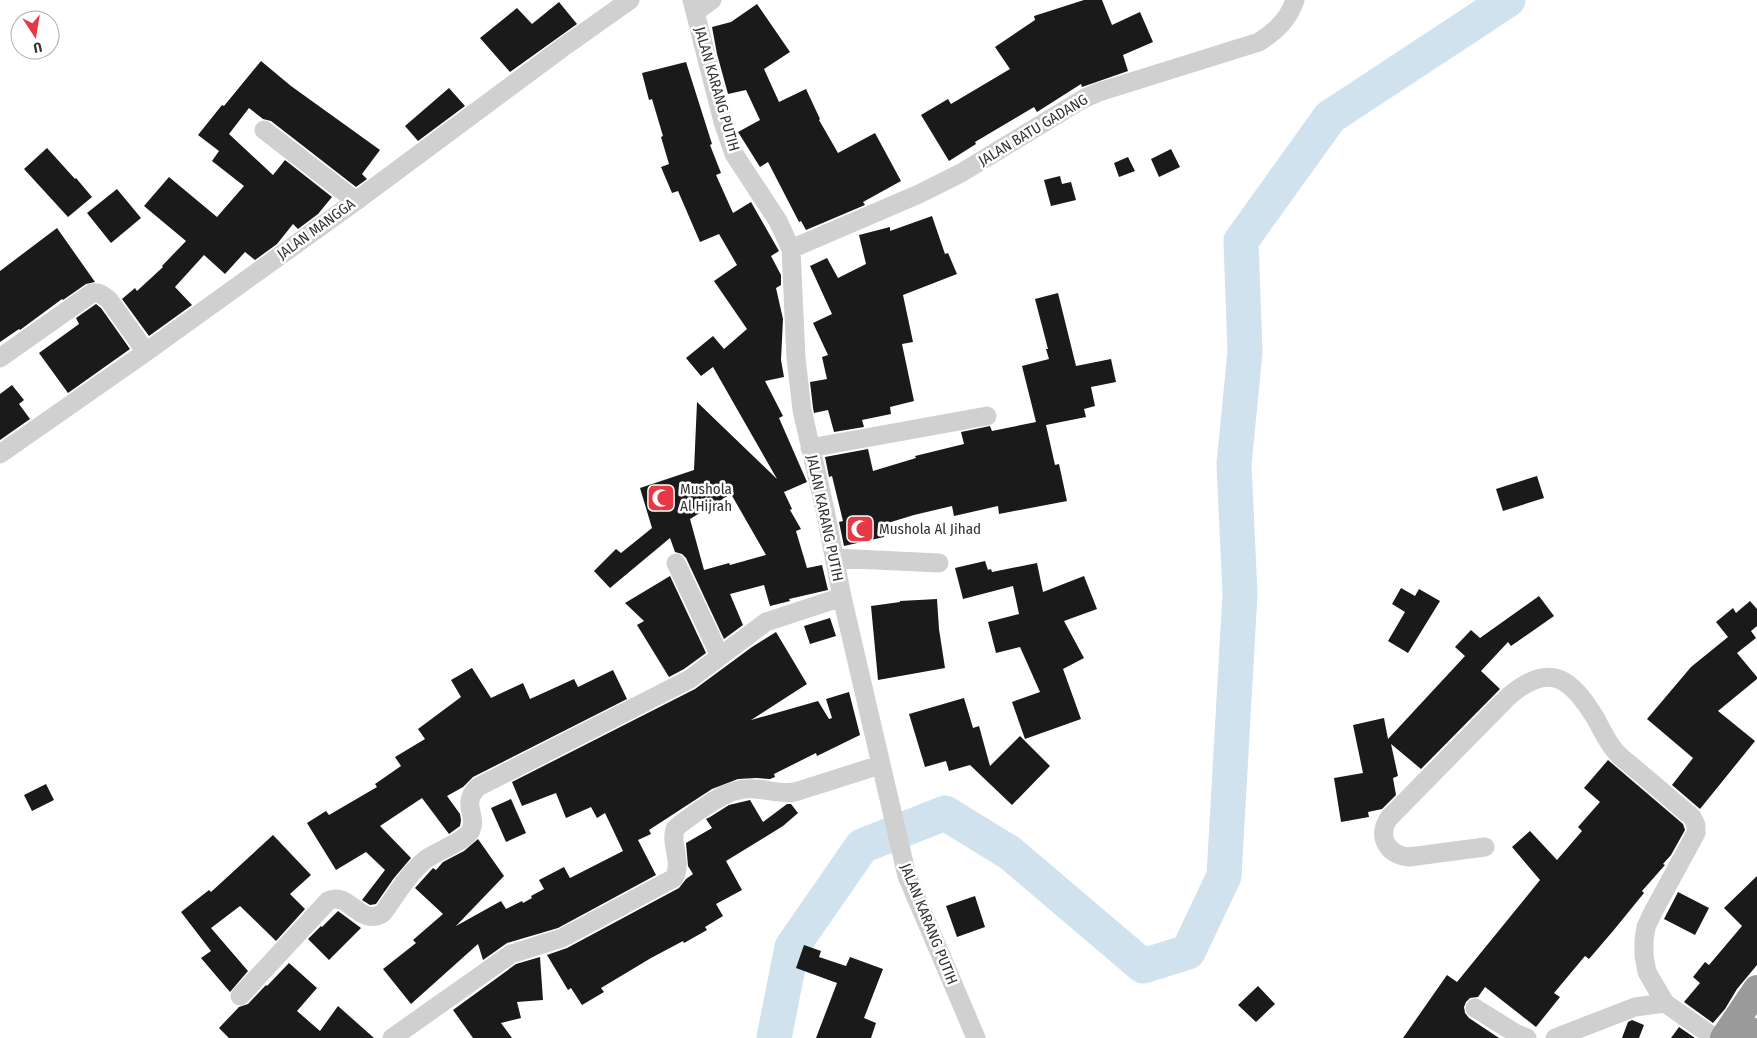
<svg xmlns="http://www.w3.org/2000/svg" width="1757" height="1038" font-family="'Fira Sans Condensed',sans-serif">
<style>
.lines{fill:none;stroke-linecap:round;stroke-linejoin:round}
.river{stroke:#cfe2ee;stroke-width:35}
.building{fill:#1a1a1a;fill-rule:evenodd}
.minor{stroke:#d0d0d0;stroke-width:19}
.highway{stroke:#9a9a9a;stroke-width:28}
.labels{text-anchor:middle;stroke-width:5;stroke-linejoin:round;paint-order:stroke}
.street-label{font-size:15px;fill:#333;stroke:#fff}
.poi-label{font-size:15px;fill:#333;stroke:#fff;text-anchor:start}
</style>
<rect width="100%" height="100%" fill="#fff"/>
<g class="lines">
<path class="river" d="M774 1038 792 947 862 846 945 813 1010 853 1143 966 1188 952 1224 876 1240 594 1234 464 1245 352 1241 241 1330 117 1508 0"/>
</g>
<path class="building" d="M1084 0H1102L1112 25 1140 12 1153 42 1123 55 1128 71 1082 87 1081 84 1037 112 1034 107 975 142 976 144 949 161 921 115 948 99 951 104 1010 69 995 47 1035 20 1034 16Z
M559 2 577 24 510 72 480 38 517 8 532 24Z
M757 4 790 52 764 69 779 102 806 89 820 119 819 120 838 153 875 133 901 181 863 202 865 205 806 230 801 221 799 222 768 162 760 167 738 132 760 120 746 90 728 94 717 54 712 27 731 22Z
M261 61 291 86 380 150 362 174 367 179 356 187 271 121 263 119 249 108 229 134 273 175 285 160 332 197 318 214 298 229 293 224 277 244 255 260 245 252 225 274 204 255 175 287 192 305 149 336 122 299 135 288 137 291 163 267 162 266 186 241 144 206 169 177 217 217 244 186 212 161 219 151 198 135 222 105 224 106Z
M686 62 712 144 710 145 721 173 716 175 733 213 751 202 779 251 771 256 781 275V285L776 288 783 319 781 360 784 377 765 381 783 416 779 418 807 482 784 492 792 509 790 510 801 529 796 531 807 568 822 565 828 590 789 599 790 601 770 606 764 585 730 594 743 625 724 639 686 558 682 554 675 552 670 538 610 588 594 571 616 549 621 553 652 528 640 488 694 470 697 402 777 479 713 367 701 376 686 358 713 336 724 349 747 329 714 281 737 265 719 234 700 242 678 191 672 193 661 167 669 164 661 137 663 136 652 99 649 100 642 73ZM731 494 766 555 730 565 729 563 704 570 690 519Z
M449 88 465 106 418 141 405 126Z
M47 148 75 179 76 178 92 197 68 217 24 169Z
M1171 149 1180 167 1159 177 1151 159Z
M1128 157 1135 171 1119 177 1114 163Z
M1060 176 1062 184 1071 182 1076 200 1051 206 1044 180Z
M117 189 141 218 111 243 87 213Z
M932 216 945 254 948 253 957 274 903 295 913 342 902 344 914 401 890 407 891 414 862 420 864 427 834 432 828 410 814 413 813 408 810 382 827 379 822 357 828 355 813 323 832 314 810 266 827 258 838 278 866 264 859 235 890 227V231Z
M57 228 95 282 86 284 63 300 62 299 20 330 19 329 0 342V271Z
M1058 293 1076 366 1111 359 1116 382 1091 387 1095 406 1084 409 1086 417 1046 425 1055 465 1059 464 1067 501 999 514 998 506 954 516 952 506 914 515 881 525 884 537 844 546 839 522 843 521 832 476 829 477 825 457 868 449 873 471 916 458 915 456 964 444 961 432 990 426 992 431 1036 422 1022 366 1049 359 1046 349H1048L1035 299Z
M96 304 101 308 130 349 68 393 39 353 79 324 76 318Z
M12 385 24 400 19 404 30 419 0 440V394Z
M1537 476 1544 498 1503 511 1496 489Z
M985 561 988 570 991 569 992 572 1037 563 1043 592 1084 576 1097 609 1064 621 1084 658 1063 669 1081 719 1025 739 1012 702 1040 692 1020 647 996 653 988 622 1019 614 1013 586 963 599 955 568Z
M670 576 706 653 684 669 669 677 637 625 644 621 625 603Z
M1401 588 1415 596 1419 589 1440 601 1408 653 1388 641 1405 612 1392 604Z
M1539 596 1554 616 1511 646 1508 642 1481 671 1500 689 1421 769 1391 744 1398 776 1393 778 1396 795 1382 809 1368 812 1369 817 1341 822 1334 778 1363 773 1353 725 1384 718 1388 739 1465 656 1455 647 1471 630 1480 638Z
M937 599 939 629 945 668 878 680 871 606 900 602V601Z
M1750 601 1757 609V626L1751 631 1756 638 1737 653 1757 677V679L1718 711 1755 741 1700 809 1672 785 1693 758 1647 719 1691 667 1728 637 1716 622 1733 608 1736 613Z
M830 618 836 636 810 644 804 626Z
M776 632 807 684 751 720 818 701 829 719 832 718 826 699 849 692 860 735 817 756 816 753 774 774 775 777 770 779 756 778 738 779 712 789 649 830 651 834 638 840 656 875 558 928 507 943 483 960 478 944 411 1004 383 969 416 943 413 940 443 914 415 888 433 868 436 870 443 862 464 851 478 839 504 876 456 926 501 901 506 909 522 901 523 903 532 898 531 896 544 889 539 880 564 867 570 878 623 851 605 813 597 818 591 807 566 818 556 793 522 806 512 782 695 689 752 647Z
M472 668 491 698 523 683 530 699 574 679 578 687 613 670 627 699 473 777 463 787 447 796 460 814 461 820 460 826 449 834 422 798 380 826 411 858 394 878 376 904 370 905 362 900 385 870 366 852 336 870 307 823 326 811 329 815 377 787 375 784 401 766 395 757 425 739 418 729 461 697 451 680Z
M964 698 973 728 979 726 990 766 1020 736 1050 766 1012 805 970 765 949 771 946 761 925 767 909 714Z
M1608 760 1683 824 1685 830 1671 855 1663 864 1665 865 1642 891 1644 893 1613 931 1589 959 1585 956 1554 993 1560 997 1536 1027 1485 987 1478 997 1470 998 1466 1002 1464 1007 1465 1013 1469 1018 1499 1038H1403L1447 975 1457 982 1540 880 1512 847 1530 831 1557 860 1582 831 1578 827 1600 802 1584 788Z
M46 784 54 800 32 811 24 795Z
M511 799 526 833 506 842 491 808Z
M750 800 763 822 787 804H791L798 813 783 826 726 861 742 890 716 904 723 916 705 927 707 930 684 943 683 941 651 958 601 988 604 992 582 1005 571 988 568 990 547 955 567 948 679 888 686 879 693 874 688 866 686 843 712 828 706 819 710 817 729 805Z
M273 835 311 875 290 894 305 909 276 941 240 906 211 928 248 971 230 992 201 958 211 951 181 912 209 890 211 892Z
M1757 876V965L1737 989 1725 1009 1713 1023 1684 1002 1700 983 1693 977 1705 962 1709 965 1742 926 1724 908Z
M1678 892 1709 908 1695 935 1664 919Z
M975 896 985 927 957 937 946 906Z
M338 911 361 928 329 960 308 939 321 926 322 927Z
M804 945 821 951 819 957 846 966 850 957 883 969 864 1018 876 1023 871 1038H816L837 983 796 968Z
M540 957 543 1000 517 1002 521 1018 501 1023 512 1038H473L453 1010 516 964Z
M289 963 317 988 297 1011 320 1031 338 1006 374 1038H229L219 1028 239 1007 248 1004 266 985 267 986Z
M1258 986 1275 1004 1256 1022 1238 1005Z
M1632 1020 1644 1025 1639 1038H1622L1628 1022Z
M1679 1027 1695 1038H1671Z"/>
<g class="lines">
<path class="minor" d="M692 0 723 122 734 154 778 221 791 249 796 358 802 410 825 510 842 597 907 876 976 1038
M695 12 712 0
M264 130 356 201
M791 249 919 194 961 173 1083 99 1099 92 1259 42C1276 31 1288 20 1295 0
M0 358 92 293C100 292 103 295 109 300L146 352
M810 448 987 416
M0 454 146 352 356 201 562 48 630 0
M834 558 939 563
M676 563 720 656
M1485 847 1409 857C1388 855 1376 837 1389 818L1509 696C1550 661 1571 678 1596 719 1602 730 1607 742 1616 752 1622 759 1631 765 1639 772 1657 787 1674 802 1692 817L1696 825V833L1653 912 1646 927 1644 940V956L1647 972 1665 1003 1715 1038
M240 996 328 901C349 890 360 928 383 913 396 895 409 873 426 859 437 851 466 841 471 830 478 815 460 804 478 787L690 679 766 622 842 597
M1475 1008 1515 1033 1527 1038
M392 1038 511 954 562 938 674 878C683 862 670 845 675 829 682 822 689 818 697 812 716 799 732 787 756 789 770 790 781 794 795 792L880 765
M1555 1038 1635 1007 1665 1003"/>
<path class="highway" d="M1724 1038 1757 989
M1753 1038 1757 1032"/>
</g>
<defs>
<symbol id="mosque-square" viewBox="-11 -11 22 22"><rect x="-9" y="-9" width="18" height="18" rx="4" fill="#e63946" stroke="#fff"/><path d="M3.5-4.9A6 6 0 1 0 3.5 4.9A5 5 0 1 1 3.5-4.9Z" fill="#fff"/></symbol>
</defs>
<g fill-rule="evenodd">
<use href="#mosque-square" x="645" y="482" width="32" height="32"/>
<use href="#mosque-square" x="844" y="513" width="32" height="32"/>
</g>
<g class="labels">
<g class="street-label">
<text transform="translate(717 89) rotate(74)" y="5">JALAN KARANG PUTIH</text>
<text transform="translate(1033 130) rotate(-31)" y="5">JALAN BATU GADANG</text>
<text transform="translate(316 229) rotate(-36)" y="5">JALAN MANGGA</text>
<text transform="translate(825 518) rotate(78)" y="5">JALAN KARANG PUTIH</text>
<text transform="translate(929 924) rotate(68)" y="5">JALAN KARANG PUTIH</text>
</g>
<g class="poi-label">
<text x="680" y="494">Mushola<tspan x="680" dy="17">Al Hijrah</tspan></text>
<text x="879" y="534">Mushola Al Jihad</text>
</g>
</g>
<g transform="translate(35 35) rotate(168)"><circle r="24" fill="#ffffff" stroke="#adadad"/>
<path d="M0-4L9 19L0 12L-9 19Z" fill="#e63946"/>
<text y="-8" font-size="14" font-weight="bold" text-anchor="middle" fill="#333333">U</text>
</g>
</svg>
